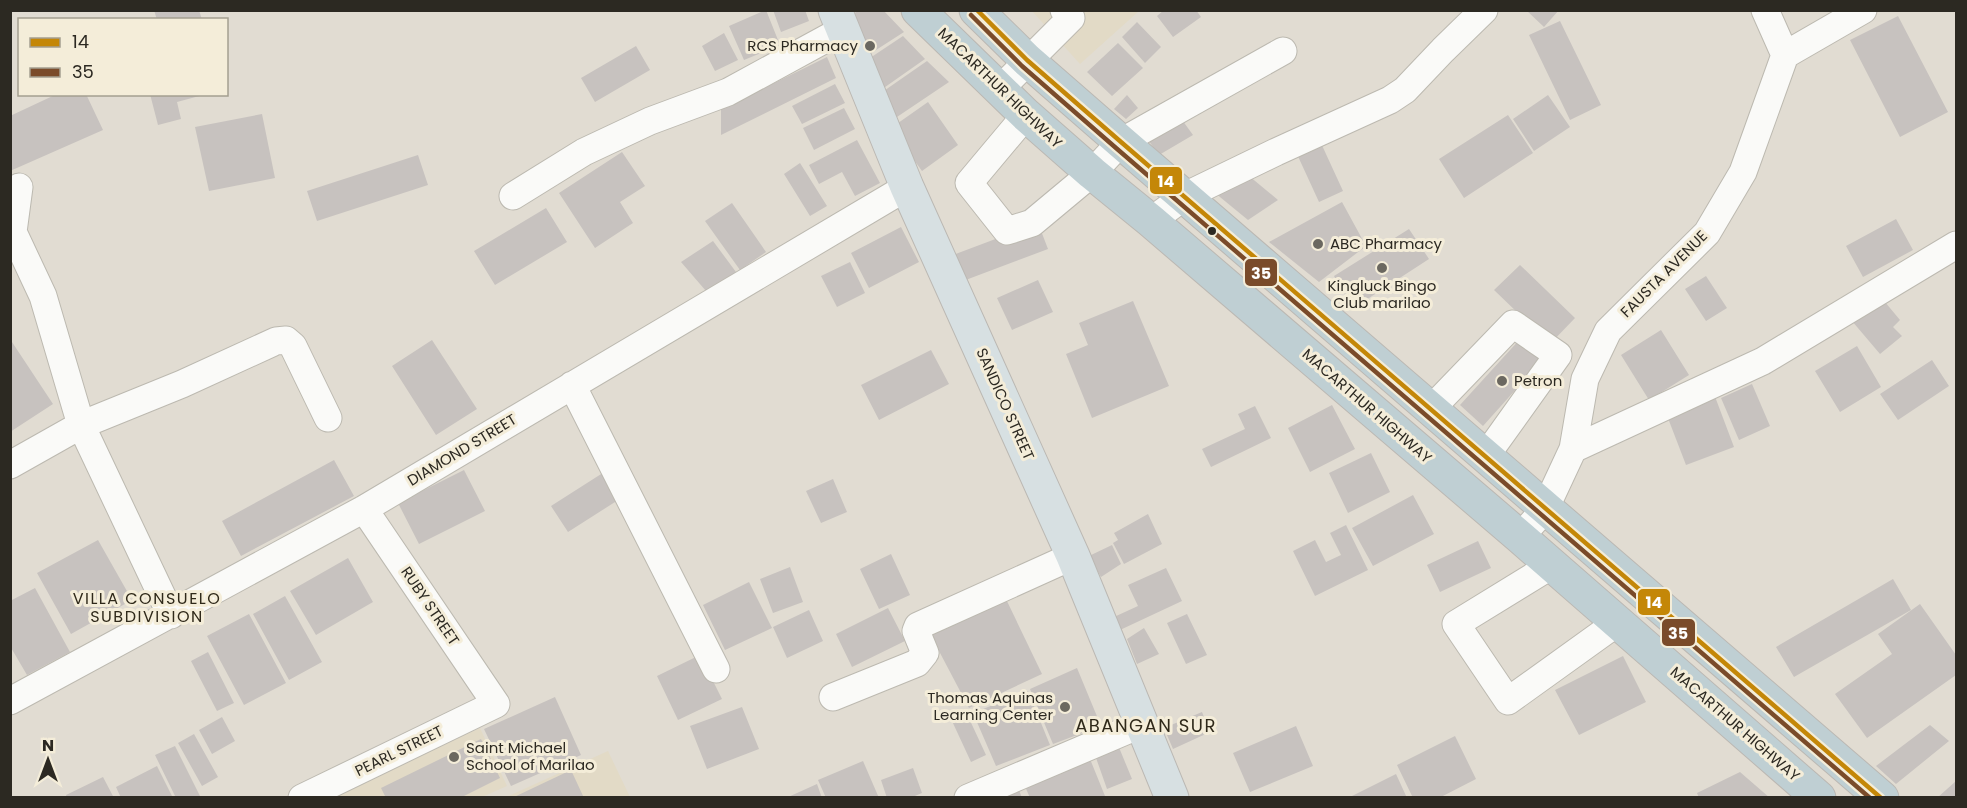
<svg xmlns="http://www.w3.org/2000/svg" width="1967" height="808" font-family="Poppins,sans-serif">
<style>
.built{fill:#e2dac6}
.building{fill:#c7c2bf}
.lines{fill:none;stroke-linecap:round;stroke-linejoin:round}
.minor-casing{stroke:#bcb9b0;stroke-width:29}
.major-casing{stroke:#bbb8b3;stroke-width:35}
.highway-casing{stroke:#bbb8b3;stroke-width:35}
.minor{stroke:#fafaf8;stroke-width:27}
.major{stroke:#d7e0e2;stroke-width:33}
.highway{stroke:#bfcfd3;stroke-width:33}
.bus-1-casing{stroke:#f4edd9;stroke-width:9}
.bus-2-casing{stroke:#f4edd9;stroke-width:9}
.bus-1{stroke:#c48708;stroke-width:4.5}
.bus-2{stroke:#7a4b2a;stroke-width:4.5}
.poi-dot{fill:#6b6860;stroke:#f4edd9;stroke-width:2}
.bus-dot{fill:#2c2922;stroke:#f4edd9;stroke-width:2}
.labels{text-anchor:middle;stroke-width:6;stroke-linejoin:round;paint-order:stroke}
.poi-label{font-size:15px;fill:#2c2922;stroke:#f4edd9;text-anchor:start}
.street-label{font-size:15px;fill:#2c2922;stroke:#f4edd9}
.neighbourhood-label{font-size:16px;letter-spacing:1.5px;fill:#2f291a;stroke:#f4edd9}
.quarter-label{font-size:18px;letter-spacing:1.5px;fill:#2f291a;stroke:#f4edd9}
.line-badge{stroke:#f4edd9;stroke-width:2}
.badge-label{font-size:16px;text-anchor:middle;font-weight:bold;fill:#fff}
</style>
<rect width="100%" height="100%" fill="#e1dcd2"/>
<path class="built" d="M1032 11H1139L1080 64Z
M480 728 507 786 482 797 322 798Z
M608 751 630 797 504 798Z"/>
<path class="building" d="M154 10H199L202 20H157Z
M766 10 780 45 744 60 729 26Z
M773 10H805L809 21 781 32Z
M858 10H883L904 32 862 59 845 22Z
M1164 10H1196L1201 17 1173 37 1157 16Z
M1526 10H1559L1544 27Z
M1898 16 1948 112 1900 137 1850 40Z
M1560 21 1601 105 1570 120 1529 35Z
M1137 22 1161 47 1145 63 1122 37Z
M724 33 738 60 715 71 702 46Z
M903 36 925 59 878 92 864 62Z
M1118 43 1143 68 1112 96 1087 72Z
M636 46 650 70 595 102 581 78Z
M827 57 836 78 721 135V109Z
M927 61 949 82 891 121 878 95Z
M835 84 845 103 802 124 792 106Z
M57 94H86L103 130 10 171V116Z
M150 94H203V95L177 102 181 119 158 125Z
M1127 95 1138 108 1126 119 1114 109Z
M1548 95 1570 127 1534 151 1513 119Z
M928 102 958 145 922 171 891 128Z
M844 108 855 129 814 150 803 128Z
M1177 113 1193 135 1159 155 1143 133Z
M262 114 275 178 209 191 195 127Z
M1508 115 1533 153 1464 198 1439 159Z
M857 140 880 183 855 196 842 172 819 184 809 165Z
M1320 141 1343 191 1319 202 1296 152Z
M622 152 645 186 620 202 633 223 595 248 559 193Z
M418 155 428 185 317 221 307 191Z
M800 163 827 206 810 216 784 174Z
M1243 171 1278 200 1248 220 1209 188Z
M1342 202 1366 246 1319 282 1269 242Z
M732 203 766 252 740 270 705 221Z
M546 208 567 242 495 285 474 251Z
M1896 219 1913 250 1863 277 1846 246Z
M1038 223 1048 249 963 281 953 255Z
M901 227 919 262 869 288 851 253Z
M1409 229 1429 259 1352 309 1334 276Z
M713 241 736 272 706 291 681 262Z
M850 262 865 293 837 307 821 276Z
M1520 265 1575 318 1550 344 1494 290Z
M1706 276 1727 308 1706 321 1685 289Z
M1038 280 1053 312 1012 330 997 298Z
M1880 296 1900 320 1893 327 1902 336 1880 354 1852 321Z
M1133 301 1169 386 1092 418 1066 354 1088 345 1079 323Z
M1661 330 1689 375 1649 400 1621 355Z
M1521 338 1544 358 1483 426 1460 405Z
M432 340 477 409 436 435 392 366Z
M12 342 53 404 10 432V344Z
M1857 346 1881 387 1840 412 1815 371Z
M931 350 949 384 879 420 861 385Z
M1932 360 1949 386 1898 420 1880 394Z
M1752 384 1770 426 1739 440 1721 398Z
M1714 394 1734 447 1686 465 1666 413Z
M1332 405 1355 449 1310 472 1288 428Z
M1255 406 1271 438 1211 467 1202 449 1245 429 1238 414Z
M1371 453 1390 492 1348 513 1329 473Z
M334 460 354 496 241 556 222 521Z
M609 469 626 495 568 532 551 506Z
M464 470 485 511 419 544 398 503Z
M833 479 847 512 821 523 806 491Z
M1413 495 1434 534 1373 566 1352 528Z
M1148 514 1162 544 1124 564 1113 543 1118 540 1114 533Z
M1346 525 1368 570 1315 596 1293 551 1315 540 1326 562 1341 555 1330 533Z
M98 540 132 600 71 634 37 573Z
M1478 541 1491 568 1440 592 1427 565Z
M1112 545 1121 564 1101 577 1089 556Z
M891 554 910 595 879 609 860 569Z
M348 558 373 602 316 635 290 591Z
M790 567 803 602 773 613 760 579Z
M1166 568 1182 601 1120 630 1114 617 1138 606 1128 585Z
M1893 579 1911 610 1794 677 1776 647Z
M749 582 772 628 725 650 703 605Z
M35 588 70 652 27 675 10 646V601Z
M285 596 322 662 289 680 253 614Z
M1005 597 1042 674 969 708 929 632Z
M1920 604 1956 655V675L1867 738 1835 694 1892 654 1878 634Z
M888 608 905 641 852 667 836 634Z
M809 610 823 641 787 658 773 627Z
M249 614 286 683 244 705 207 636Z
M1187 614 1207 655 1186 664 1167 623Z
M1144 628 1159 654 1137 664 1127 639Z
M208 652 234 703 217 711 191 661Z
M700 655 722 699 678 720 657 676Z
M1623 656 1646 702 1579 735 1555 690Z
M1077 668 1101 726 1053 744 1030 689Z
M1028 691 1050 745 996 766 973 713Z
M555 697 581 755 511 786 484 729Z
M742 707 759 749 707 769 690 726Z
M1202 712 1210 732 1173 749 1164 728Z
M967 714 986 755 971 762 952 721Z
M222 717 235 741 212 754 199 730Z
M1930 725 1949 741 1896 784 1876 766Z
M1296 726 1313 766 1250 792 1233 753Z
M194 734 218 777 202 786 178 743Z
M1455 736 1476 779 1439 798H1413L1397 765Z
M481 739 500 778 460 798H386L381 788Z
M1118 745 1132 779 1107 789 1095 755Z
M175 746 201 798H176L155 755Z
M1090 759 1105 796 1030 798 1024 784Z
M863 761 879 798H826L818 780Z
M157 766 173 798H121L116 787Z
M913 768 922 793 910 798H887L881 780Z
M571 770 584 798H512Z
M1740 772 1770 798H1699L1697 793Z
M1396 774 1407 798H1348Z
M103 777 114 798H67L66 795Z
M1956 781V798H1937Z
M817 784 822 798H786Z
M1019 790 1022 798H999Z"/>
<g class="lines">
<defs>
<path id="minor" d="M1765 10 1785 55
M1000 89 1071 18 1064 10
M1026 115 969 183 1007 231 1032 223 1092 173 1121 142 1283 51
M19 187 13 232 43 296 81 425 171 615
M513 196 584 152 650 121 728 92 842 30
M1151 221 1185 196 1276 152 1390 100 1405 90 1443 50 1484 10
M572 385 716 669
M1431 409 1513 324 1558 355 1485 457
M1573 449 1763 361 1956 245
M10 465 81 425 182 384 276 341 286 340 293 346 328 418
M1520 537 1545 509 1573 449 1585 379 1608 331 1707 233 1743 172 1785 55 1863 10
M1552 565 1456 624 1508 701 1618 622
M833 697 917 663 925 653 916 631 918 626 1073 556
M10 701 364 509 907 187
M302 798 496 704 364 509
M968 798 1142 724"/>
<path id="major" d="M835 10 907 187 1073 556 1172 798"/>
<path id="highway" d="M918 10 1026 115 1092 173 1151 221 1520 537 1819 798
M976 10 1027 60 1121 142 1882 798"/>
</defs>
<use href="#minor" class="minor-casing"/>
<use href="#major" class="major-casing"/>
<use href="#highway" class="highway-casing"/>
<use href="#minor" class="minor"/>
<use href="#major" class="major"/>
<use href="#highway" class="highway"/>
<defs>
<path id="bus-1" d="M977 10 1027 60 1121 142 1881 798"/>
<path id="bus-2" d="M971 15 1022 66 1116 148 1870 798"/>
</defs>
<use href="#bus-1" class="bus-1-casing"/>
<use href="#bus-2" class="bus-2-casing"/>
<use href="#bus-1" class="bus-1"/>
<use href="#bus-2" class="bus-2"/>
</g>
<g class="poi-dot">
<circle cx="870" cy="46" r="6"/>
<circle cx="1318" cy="244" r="6"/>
<circle cx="1382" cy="268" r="6"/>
<circle cx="1502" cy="381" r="6"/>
<circle cx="1065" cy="707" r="6"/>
<circle cx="454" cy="757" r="6"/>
</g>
<circle class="bus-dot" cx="1212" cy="231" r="5"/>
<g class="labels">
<g class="poi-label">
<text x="858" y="51" text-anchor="end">RCS Pharmacy</text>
<text x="1330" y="249">ABC Pharmacy</text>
<text x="1382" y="291" text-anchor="middle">Kingluck Bingo<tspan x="1382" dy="17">Club marilao</tspan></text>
<text x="1514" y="386">Petron</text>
<text x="1053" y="703" text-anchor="end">Thomas Aquinas<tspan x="1053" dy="17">Learning Center</tspan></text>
<text x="466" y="753">Saint Michael<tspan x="466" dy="17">School of Marilao</tspan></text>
</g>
<g class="street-label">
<text transform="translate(1000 88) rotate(44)" y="5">MACARTHUR HIGHWAY</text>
<text transform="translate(1664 274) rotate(-45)" y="5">FAUSTA AVENUE</text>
<text transform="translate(1005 404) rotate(66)" y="5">SANDICO STREET</text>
<text transform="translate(1367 406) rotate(41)" y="5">MACARTHUR HIGHWAY</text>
<text transform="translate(462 450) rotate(-31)" y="5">DIAMOND STREET</text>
<text transform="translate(430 606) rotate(56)" y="5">RUBY STREET</text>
<text transform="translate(1735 724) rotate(41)" y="5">MACARTHUR HIGHWAY</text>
<text transform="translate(399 751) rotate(-26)" y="5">PEARL STREET</text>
</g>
<g class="neighbourhood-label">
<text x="147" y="604">VILLA CONSUELO<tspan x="147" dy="18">SUBDIVISION</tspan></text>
</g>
<g class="quarter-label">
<text x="1146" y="732">ABANGAN SUR</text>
</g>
</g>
<g class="line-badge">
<rect x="1149" y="166" width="34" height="29" rx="6" fill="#c48708"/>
<rect x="1244" y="258" width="34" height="29" rx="6" fill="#7a4b2a"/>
<rect x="1637" y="588" width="34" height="28" rx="6" fill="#c48708"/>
<rect x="1661" y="618" width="35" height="29" rx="6" fill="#7a4b2a"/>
</g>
<g class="badge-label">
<text x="1166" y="187">14</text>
<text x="1261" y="279">35</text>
<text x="1654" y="608">14</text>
<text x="1678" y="639">35</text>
</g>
<rect width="1967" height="808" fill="none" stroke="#2c2922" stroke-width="24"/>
<rect x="18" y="18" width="210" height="78" fill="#f4edd9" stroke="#a49f90" stroke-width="1.5"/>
<rect x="30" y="38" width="30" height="9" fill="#c48708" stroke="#a49f90" stroke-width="1.5"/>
<text x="72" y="48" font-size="18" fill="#2c2922">14</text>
<rect x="30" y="68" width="30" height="9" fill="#7a4b2a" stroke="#a49f90" stroke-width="1.5"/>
<text x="72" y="78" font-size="18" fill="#2c2922">35</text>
<g transform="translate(48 760)" stroke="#f4edd9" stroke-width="4.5" paint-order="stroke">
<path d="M0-4.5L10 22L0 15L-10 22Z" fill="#2c2922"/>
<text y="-9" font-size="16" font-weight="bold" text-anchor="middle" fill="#2c2922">N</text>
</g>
</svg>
